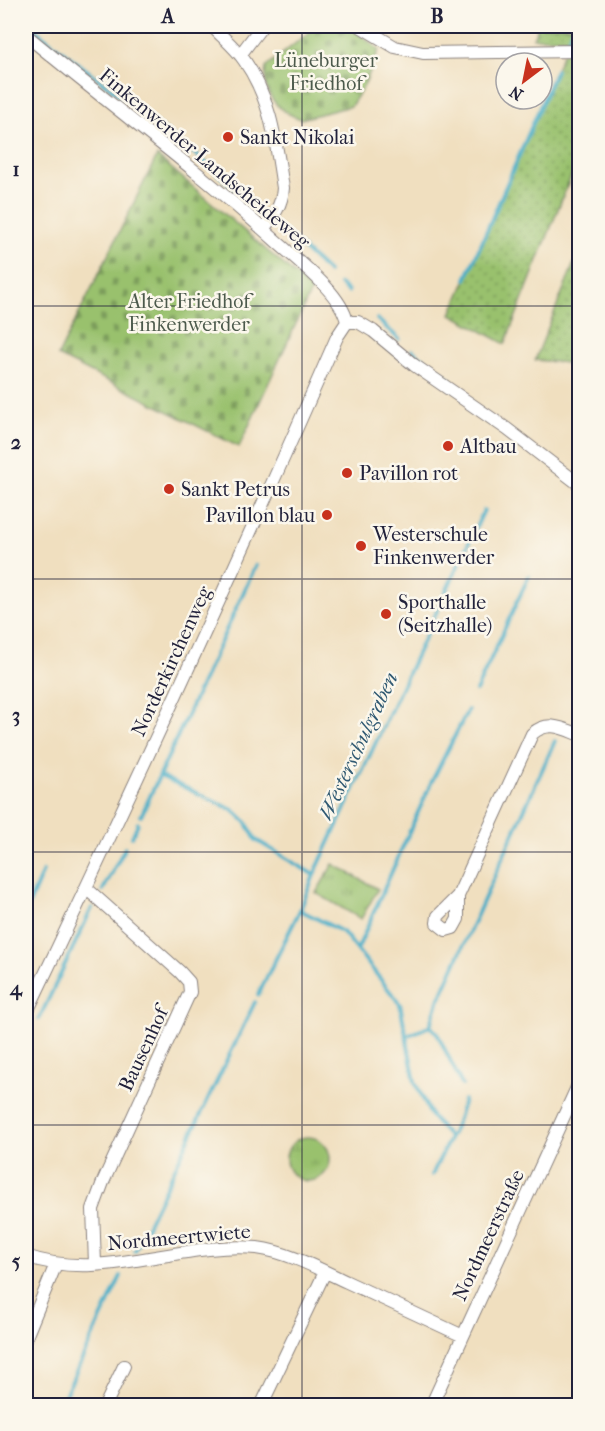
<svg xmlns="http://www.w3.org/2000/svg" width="605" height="1431" font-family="'IM FELL French Canon',serif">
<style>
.grass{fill:url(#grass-dots);stroke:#5e7254;stroke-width:1.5}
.cemetery{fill:url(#cemetery-stones);stroke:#5e7254;stroke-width:1.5}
.park{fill:url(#park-tufts);stroke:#5e7254;stroke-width:1.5}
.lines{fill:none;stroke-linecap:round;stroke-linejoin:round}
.stream{stroke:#48aec7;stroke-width:4}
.minor-casing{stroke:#89807d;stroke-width:14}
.minor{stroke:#fff;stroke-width:12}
.grid{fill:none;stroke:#22223b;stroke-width:1.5;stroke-opacity:0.55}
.poi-dot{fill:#c8321e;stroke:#fbf7ec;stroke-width:2}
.labels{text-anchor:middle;stroke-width:5;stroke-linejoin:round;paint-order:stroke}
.park-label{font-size:20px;fill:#4c5a4c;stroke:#fbf7ec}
.poi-label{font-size:20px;fill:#22223b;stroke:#fbf7ec;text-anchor:start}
.street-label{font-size:20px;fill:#22223b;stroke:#fbf7ec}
.water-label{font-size:21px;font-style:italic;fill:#315a73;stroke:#fbf7ec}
.neatline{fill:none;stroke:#22223b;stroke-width:2}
.grid-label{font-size:20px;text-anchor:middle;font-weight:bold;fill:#22223b}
</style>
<defs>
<pattern id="grass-dots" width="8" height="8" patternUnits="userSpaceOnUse" patternTransform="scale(1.5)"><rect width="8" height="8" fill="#99c16d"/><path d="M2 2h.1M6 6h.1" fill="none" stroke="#7c9c5b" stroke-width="1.8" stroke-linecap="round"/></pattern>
<pattern id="cemetery-stones" width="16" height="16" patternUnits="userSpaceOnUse" patternTransform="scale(1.5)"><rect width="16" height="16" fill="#99c16d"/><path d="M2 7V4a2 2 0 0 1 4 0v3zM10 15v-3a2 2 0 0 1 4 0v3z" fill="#7c9c5b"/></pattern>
<pattern id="park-tufts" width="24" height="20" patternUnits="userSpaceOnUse" patternTransform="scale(1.5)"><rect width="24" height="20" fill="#99c16d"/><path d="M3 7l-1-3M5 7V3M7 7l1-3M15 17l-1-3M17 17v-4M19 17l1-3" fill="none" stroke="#7c9c5b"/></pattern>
</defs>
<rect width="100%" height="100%" fill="#fbf7ec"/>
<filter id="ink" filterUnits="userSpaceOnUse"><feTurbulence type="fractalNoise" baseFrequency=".0167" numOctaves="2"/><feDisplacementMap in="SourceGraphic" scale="12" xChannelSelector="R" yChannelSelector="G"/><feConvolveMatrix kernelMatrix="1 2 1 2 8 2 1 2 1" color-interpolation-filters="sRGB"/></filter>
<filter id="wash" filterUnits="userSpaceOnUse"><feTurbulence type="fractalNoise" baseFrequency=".008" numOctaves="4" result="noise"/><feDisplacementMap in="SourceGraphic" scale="24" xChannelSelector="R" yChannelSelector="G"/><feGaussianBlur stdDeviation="1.35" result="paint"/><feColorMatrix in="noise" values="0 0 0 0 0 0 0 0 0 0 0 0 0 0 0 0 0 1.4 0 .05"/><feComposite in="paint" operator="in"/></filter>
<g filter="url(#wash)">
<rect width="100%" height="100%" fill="#f0dfbf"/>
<path class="grass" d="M538 26H574L569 38H533Z
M579 51V101L573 116 579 119V156L505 344 451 314 563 53Z
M579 251V364L535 360Z"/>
<path class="cemetery" d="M317 26H350L379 50 364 86 351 106 301 119C276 111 262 93 266 67Z
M157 156 312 289 239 447 58 356Z"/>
<path class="park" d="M333 864 378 889 361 919 316 893Z
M286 1159a22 22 0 1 1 44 0a22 22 0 1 1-44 0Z"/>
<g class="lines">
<path class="stream" d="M30 26 198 156 256 208
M566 45 574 26
M285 232 328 272
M466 279 556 70
M340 284 348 292
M377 319 399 339
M412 350 450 380
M476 691 529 576
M160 776 233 810 246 822 256 840 314 875
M141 816 256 565
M132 837 138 823
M103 890 125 848
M300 910 343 932 400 1004 415 1082 431 1116 450 1138
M26 911 43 871
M358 948 431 783 468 710
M258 995 300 910 314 875 484 510
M39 1019 92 908
M430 1026 438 1002 555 741
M407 1036 430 1026 437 1033 462 1085
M432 1175 456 1125 464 1100
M135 1251 255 1002
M60 1406 121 1276"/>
</g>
</g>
<g filter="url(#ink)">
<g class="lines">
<defs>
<path id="minor" d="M212 26C222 37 235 47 244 60 271 98 276 143 283 188 282 205 274 216 263 229
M360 26 395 47 423 53 580 51
M26 35C109 104 196 168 276 241 298 261 341 293 347 322
M240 55 262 26
M347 322H358L373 331 414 365 507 429 580 485
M86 888 180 972 189 982 190 992 103 1182 93 1209 95 1264
M458 896V919L453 928 446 930 437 923 438 916 458 896 532 734C548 720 562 728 580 735
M26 1014C133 790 237 565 337 337L347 322
M26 1256C101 1283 180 1241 257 1248 288 1252 319 1269 347 1282 386 1300 424 1318 463 1336
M26 1337 56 1264
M105 1406 124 1366
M261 1406 325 1272
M431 1406 580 1081"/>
</defs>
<use href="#minor" class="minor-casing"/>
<use href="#minor" class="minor"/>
</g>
</g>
<path class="grid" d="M302 26V1406M26 306H580M26 579H580M26 852H580M26 1125H580"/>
<g class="poi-dot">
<circle cx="228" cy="137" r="6"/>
<circle cx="448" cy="446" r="6"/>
<circle cx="347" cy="473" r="6"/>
<circle cx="169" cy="489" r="6"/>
<circle cx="327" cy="515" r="6"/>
<circle cx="361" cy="546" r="6"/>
<circle cx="386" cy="614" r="6"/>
</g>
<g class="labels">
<g class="park-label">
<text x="326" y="67">Lüneburger<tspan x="326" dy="23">Friedhof</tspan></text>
<text x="189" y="308">Alter Friedhof<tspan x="189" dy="23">Finkenwerder</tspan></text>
</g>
<g class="poi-label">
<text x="240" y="144">Sankt Nikolai</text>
<text x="460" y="453">Altbau</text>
<text x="359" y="480">Pavillon rot</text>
<text x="181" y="496">Sankt Petrus</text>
<text x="315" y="522" text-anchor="end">Pavillon blau</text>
<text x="373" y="541">Westerschule<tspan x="373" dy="23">Finkenwerder</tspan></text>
<text x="398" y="609">Sporthalle<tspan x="398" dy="23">(Seitzhalle)</tspan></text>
</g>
<g class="street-label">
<text transform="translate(205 158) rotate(40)" y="7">Finkenwerder Landscheideweg</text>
<text transform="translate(171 661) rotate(-65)" y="7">Norderkirchenweg</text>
<text transform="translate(143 1049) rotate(-65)" y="7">Bausenhof</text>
<text transform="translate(488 1235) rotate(-65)" y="7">Nordmeerstraße</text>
<text transform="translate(179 1237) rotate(-5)" y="7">Nordmeertwiete</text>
</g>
<g class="water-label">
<text transform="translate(358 746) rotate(-65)" y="7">Westerschulgraben</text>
</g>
</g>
<rect width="605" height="1431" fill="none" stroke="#fbf7ec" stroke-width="66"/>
<g transform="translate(524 81) rotate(212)"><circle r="28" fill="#fbf7ec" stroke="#a4a2a5" stroke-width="1.5"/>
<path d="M0-4.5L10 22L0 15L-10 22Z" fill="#c8321e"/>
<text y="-9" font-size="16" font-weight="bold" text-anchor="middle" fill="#22223b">N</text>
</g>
<rect x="33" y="33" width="539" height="1365" class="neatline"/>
<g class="grid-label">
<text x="168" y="23">A</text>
<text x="437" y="23">B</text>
<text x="16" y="176">1</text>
<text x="16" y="449">2</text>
<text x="16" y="722">3</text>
<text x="16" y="995">4</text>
<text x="16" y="1268">5</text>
</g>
</svg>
